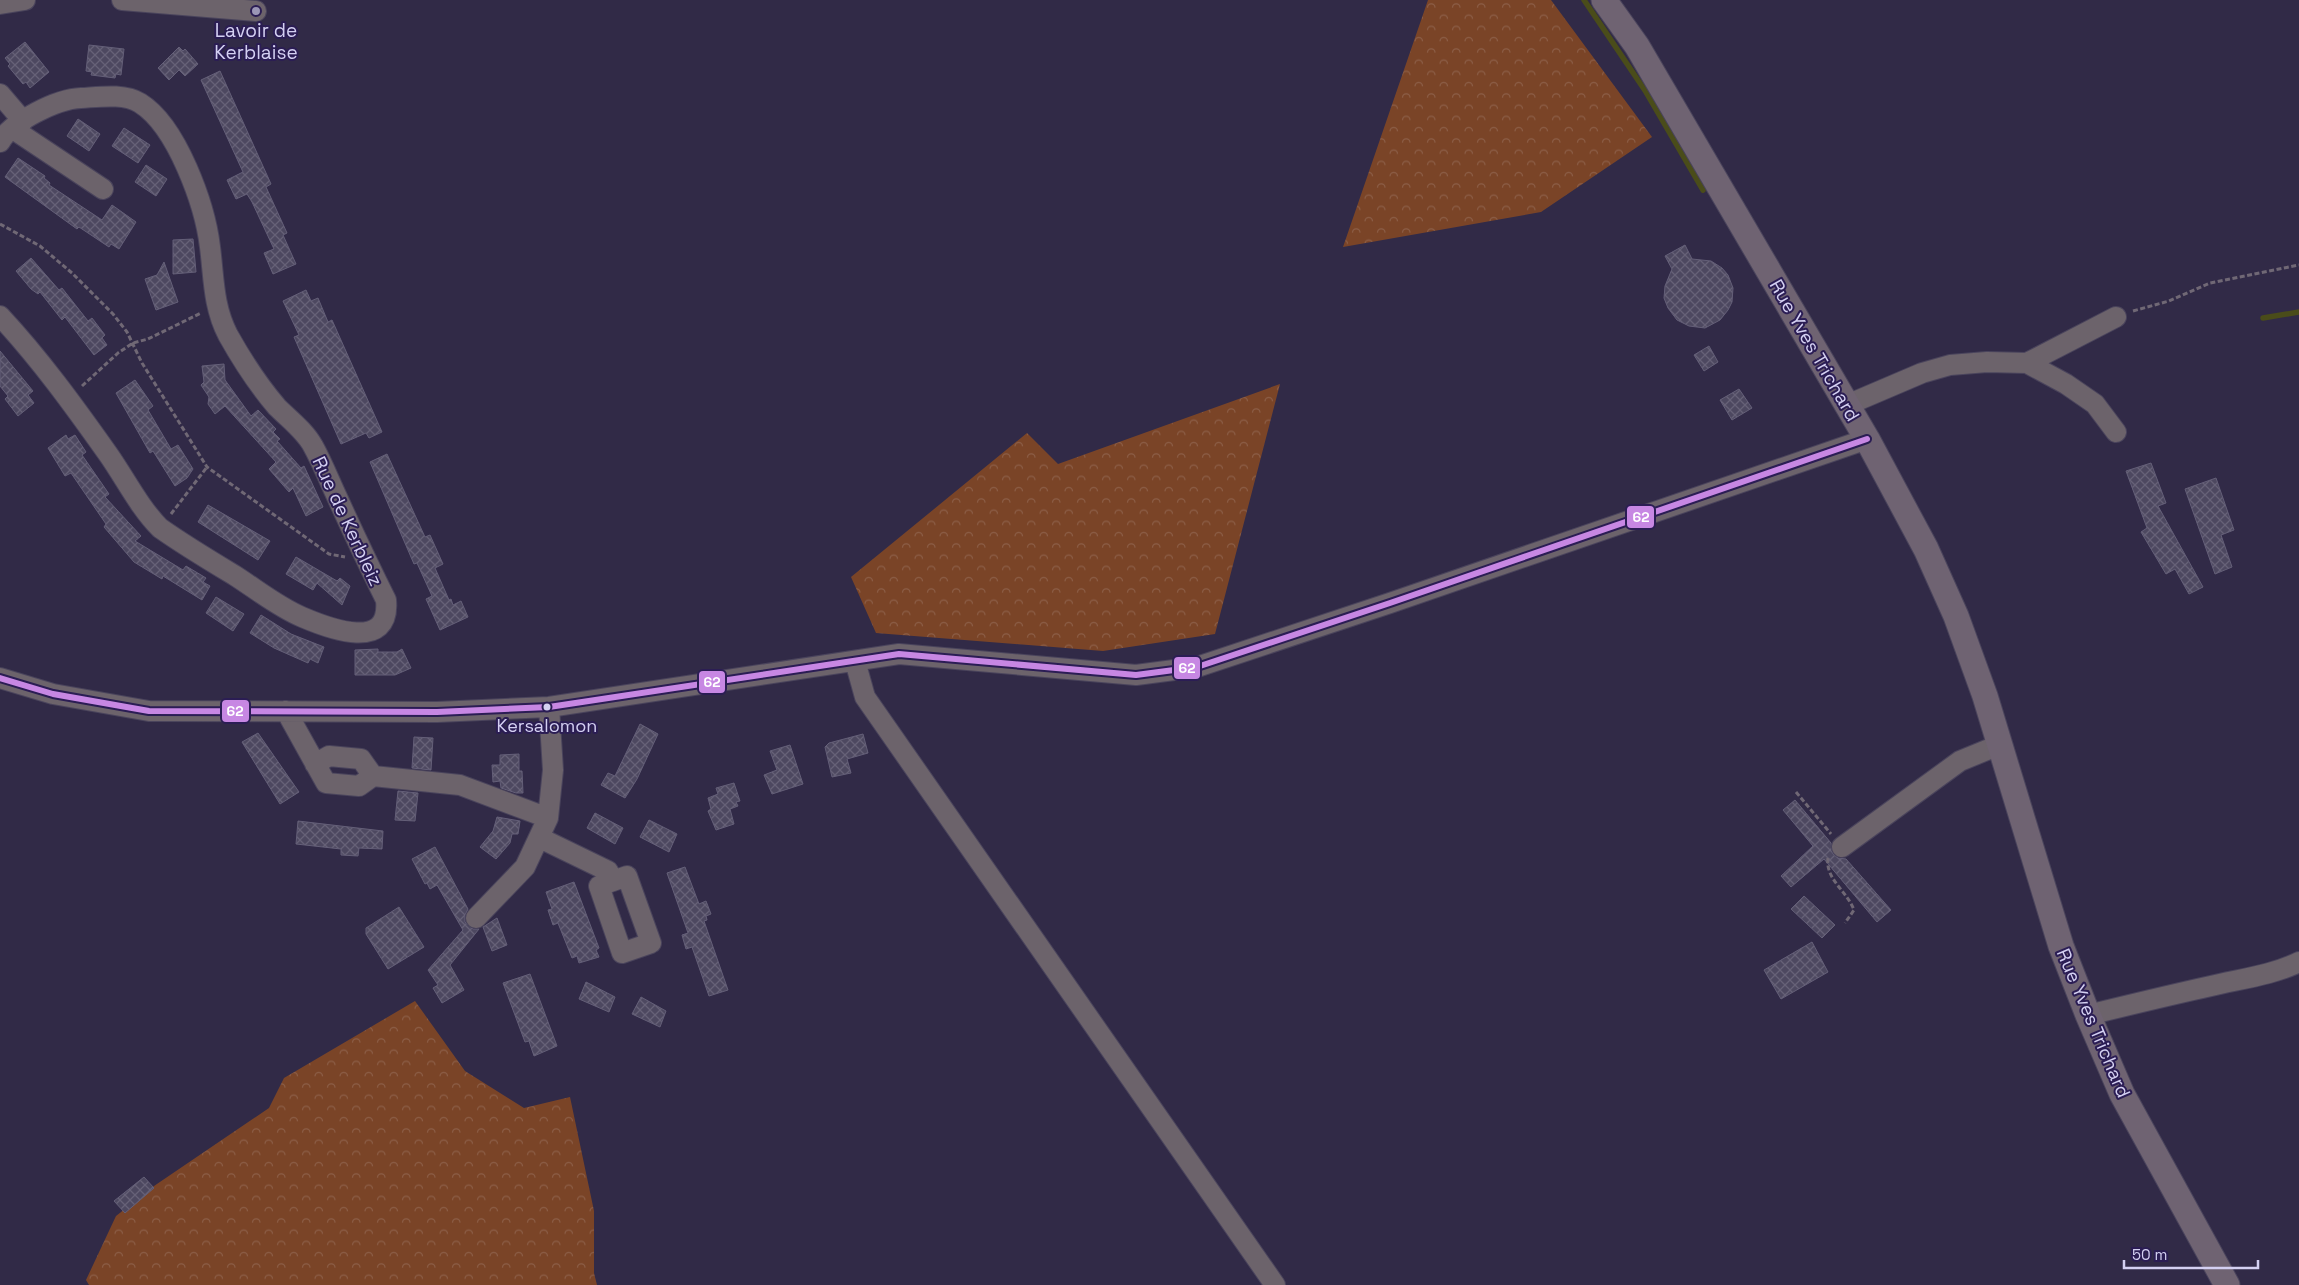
<svg xmlns="http://www.w3.org/2000/svg" width="2299" height="1285" font-family="'Space Grotesk',sans-serif">
<style>
.forest{fill:url(#forest-crowns)}
.lines{fill:none;stroke-linecap:round;stroke-linejoin:round}
.stream{stroke:#4a4c1a;stroke-width:5.5}
.building{fill:url(#building-cross-hatch);stroke:#645f78}
.minor-casing{stroke:#4a445c;stroke-width:22}
.major-casing{stroke:#4a445c;stroke-width:27}
.path{stroke:#706875;stroke-width:3;stroke-dasharray:5 2.5;stroke-linecap:butt}
.minor{stroke:#6c636b;stroke-width:20}
.major{stroke:#6f6372;stroke-width:25}
.bus-1-casing{stroke:#2b1d54;stroke-width:10}
.bus-1{stroke:#c787e3;stroke-width:6}
.poi-dot{fill:#9b96b6;stroke:#2b1d54;stroke-width:2}
.bus-dot{fill:#d4d0f2;stroke:#2b1d54;stroke-width:2}
.labels{text-anchor:middle;stroke-width:4;stroke-linejoin:round;paint-order:stroke}
.bus-label{font-size:18px;fill:#d4d0f2;stroke:#2b1d54}
.poi-label{font-size:19px;fill:#d4d0f2;stroke:#2b1d54}
.street-label{font-size:19px;fill:#d4d0f2;stroke:#2b1d54}
.line-badge{stroke:#2b1d54;stroke-width:2}
.badge-label{font-size:14px;text-anchor:middle;font-weight:bold;fill:#fff}
</style>
<defs>
<pattern id="forest-crowns" width="20" height="18" patternUnits="userSpaceOnUse" patternTransform="scale(1.25)"><rect width="20" height="18" fill="#7a4427"/><path d="M2 6a3 3 0 1 1 6 0M12 15a3 3 0 1 1 6 0" fill="none" stroke="#8c5e47"/></pattern>
<pattern id="building-cross-hatch" width="8" height="8" patternUnits="userSpaceOnUse" patternTransform="scale(1.25)"><rect width="8" height="8" fill="#4d4860"/><path d="M0 0l8 8M0 8l8-8" fill="none" stroke="#666177"/></pattern>
</defs>
<rect width="100%" height="100%" fill="#312a47"/>
<path class="forest" d="M1428 0H1551L1652 137 1541 212 1343 247Z
M1280 384 1215 634 1103 651 876 633 851 577 1027 433 1058 464Z
M415 1001 465 1071 524 1108 570 1097 594 1211V1273L597 1285H89L86 1280 116 1216 154 1186 269 1108 284 1078Z"/>
<g class="lines">
<path class="stream" d="M1584 0 1646 92 1703 190
M2263 318 2299 312"/>
</g>
<path class="building" d="M25 42 49 72 30 88 26 82 23 84 8 66 10 64 5 58Z
M89 45 124 49 121 75 116 74 115 78 91 75 92 72 86 71Z
M179 47 183 51 185 49 198 64 185 76 179 70 169 80 158 68Z
M220 71 271 184 266 187 287 233 283 235 296 264 273 274 264 253 274 249 252 202 247 194 236 199 227 180 243 172 201 80Z
M78 119 100 134 89 151 67 136Z
M124 128 150 145 138 163 112 146Z
M18 158 45 176 44 178 50 183 49 185 102 220 112 205 136 222 119 249 111 244 109 247 79 227 77 229 5 177Z
M146 165 167 179 156 196 135 182Z
M193 239 196 272 173 274V240Z
M1685 245 1692 259 1711 261 1722 268 1728 275 1733 288 1732 302 1728 310 1720 320 1705 328 1689 326 1677 320 1668 308 1664 298 1665 286 1672 269 1665 256Z
M31 258 59 290 62 288 88 321 92 318 105 335 102 338 107 345 94 355 65 317 62 320 40 292 38 294 31 289 16 271Z
M164 262 178 302 156 310 145 279 157 275Z
M306 290 311 301 318 298 328 322 332 320 382 432 369 438 366 433 341 444 294 337 299 335 283 301Z
M1709 346 1718 362 1704 371 1694 355Z
M0 351 33 391 28 395 34 403 18 416 5 399 8 396 0 386Z
M224 364 225 380 251 416 258 410 276 429 273 432 280 439 277 441 301 468 304 466 323 507 306 516 293 488 289 492 269 469 276 462 225 406 215 414 208 404 209 397 201 385 204 382 202 366Z
M135 380 153 406 148 410 171 449 178 445 193 469 187 478 175 486 153 451 150 453 116 393Z
M1739 389 1752 408 1732 420 1720 400Z
M66 435 68 439 75 435 86 452 82 455 109 494 105 497 141 536 135 541 183 570 186 566 206 578 203 582 210 586 202 600 163 576 162 579 134 562 104 527 106 524 71 473 65 476 48 448Z
M387 454 425 537 430 535 443 564 435 568 449 600 451 599 453 605 461 601 468 617 440 630 426 599 432 596 417 563 414 564 370 462Z
M2151 463 2166 503 2158 506 2203 587 2189 594 2175 569 2166 574 2141 532 2147 528 2126 471Z
M2216 478 2234 530 2221 535 2232 567 2215 574 2185 489Z
M208 505 270 541 258 560 198 522Z
M296 557 337 581 340 578 350 586 342 605 317 583 313 590 286 574Z
M216 597 244 614 233 631 206 613Z
M261 615 291 634 324 647 318 663 310 659 308 663 274 648 250 633Z
M378 649V652H397L402 649 411 668 395 675H355V650Z
M640 724 658 734 637 779 625 798 601 785 608 773 615 776Z
M258 733 299 792 280 804 242 742Z
M863 734 868 753 847 759 851 773 832 777 825 747 829 743Z
M414 737 433 738 431 770 412 768Z
M790 745 803 784 772 794 764 775 777 770 770 751Z
M519 754V771H522L523 793H516L501 788 500 781 493 782 492 765H500V755Z
M734 783 740 801 736 802 738 806 730 809 734 824 716 830 708 811 711 809 708 798 718 794 716 788Z
M398 791 418 793 415 821 395 820Z
M1795 800 1831 843 1833 854 1838 858 1846 859 1891 910 1877 922 1824 859 1791 887 1781 876 1813 846 1783 810Z
M595 813 623 828 615 844 587 828Z
M497 817 520 821 518 834H512L510 843 496 859 480 847 493 831Z
M649 820 677 834 669 852 640 837Z
M298 821 383 831 382 849 359 848 358 856 341 855V849L296 844Z
M435 847 468 909 465 915V922L473 929H479L450 965 464 990 442 1003 433 988 438 985 428 970 463 930 437 885 430 889 427 883 425 884 412 859Z
M685 867 699 904 706 901 711 914 706 916 707 920 704 921 728 990 709 996 692 947 686 949 682 935 688 933 667 873Z
M574 882 599 948 596 950 599 957 579 963 577 956 572 958 558 923 553 925 548 910 552 909 546 892Z
M1804 896 1835 925 1822 938 1791 909Z
M399 907 424 947 388 969 366 934V928Z
M497 918 507 945 492 951 483 927Z
M1812 942 1828 972 1781 999 1764 970Z
M530 974 557 1046 534 1056 529 1041 525 1042 503 983Z
M586 982 615 997 609 1012 579 999Z
M641 997 666 1011 660 1027 632 1014Z
M144 1177 154 1188 125 1213 114 1201Z"/>
<g class="lines">
<defs>
<path id="minor" d="M122 0 256 11
M0 4 25 0
M0 94 23 121
M13 129 103 189
M0 142C12 121 57 99 81 98 99 97 124 93 140 103 177 126 205 205 210 247 214 278 213 306 228 335 242 360 259 386 277 407 289 419 305 431 313 446 322 462 329 480 337 497 353 532 369 566 386 600 391 652 330 629 302 617 278 607 256 589 234 575 209 560 184 545 160 528 139 507 125 478 108 454 74 406 40 359 0 316
M2027 363 2116 317
M1847 405 1922 373 1950 365 1987 362 2027 363 2066 384 2095 404 2116 432
M855 661 865 697 1275 1285
M0 678 53 694 149 711 437 712 549 707 899 654 1136 675 1197 667 1390 603 1867 439
M286 711 326 783 359 786 373 776 460 785 548 818
M315 764 329 756 361 759 373 776
M540 838 608 871 613 881
M1842 847 1960 761 1999 745
M627 876 651 943 622 953 599 886Z
M476 918 525 867 548 818 553 770 549 707
M2088 1015C2129 1005 2170 995 2211 986 2240 979 2273 975 2299 962"/>
<path id="major" d="M1604 0 1637 46 1867 439 1926 549 1956 616 1985 696 2061 946 2088 1015 2122 1094 2227 1285"/>
</defs>
<use href="#minor" class="minor-casing"/>
<use href="#major" class="major-casing"/>
<path class="path" d="M0 224 40 246 72 273 113 314 127 332 142 363 207 467 329 554 345 557
M2133 311 2169 301 2210 283 2299 265
M82 386 118 353 133 343 148 339 201 313
M171 514 207 467
M1796 792 1831 834
M1828 858C1825 879 1847 891 1854 910L1845 923"/>
<use href="#minor" class="minor"/>
<use href="#major" class="major"/>
<defs>
<path id="bus-1" d="M0 678 53 694 149 711 437 712 549 707 899 654 1136 675 1197 667 1390 603 1867 439"/>
</defs>
<use href="#bus-1" class="bus-1-casing"/>
<use href="#bus-1" class="bus-1"/>
</g>
<circle class="poi-dot" cx="256" cy="11" r="5"/>
<circle class="bus-dot" cx="547" cy="707" r="4.5"/>
<g class="labels">
<g class="bus-label">
<text x="547" y="732">Kersalomon</text>
</g>
<g class="poi-label">
<text x="256" y="37">Lavoir de<tspan x="256" dy="22">Kerblaise</tspan></text>
</g>
<g class="street-label">
<text transform="translate(1815 350) rotate(60)" y="7">Rue Yves Trichard</text>
<text transform="translate(348 521) rotate(65)" y="7">Rue de Kerbleiz</text>
<text transform="translate(2094 1023) rotate(67)" y="7">Rue Yves Trichard</text>
</g>
</g>
<g class="line-badge">
<rect x="1626" y="505" width="29" height="24" rx="5" fill="#c787e3"/>
<rect x="1173" y="656" width="28" height="24" rx="5" fill="#c787e3"/>
<rect x="698" y="670" width="28" height="24" rx="5" fill="#c787e3"/>
<rect x="221" y="699" width="29" height="24" rx="5" fill="#c787e3"/>
</g>
<g class="badge-label">
<text x="1641" y="522">62</text>
<text x="1187" y="673">62</text>
<text x="712" y="687">62</text>
<text x="235" y="716">62</text>
</g>
<path d="M2124 1260v8h134v-8" fill="none" stroke="#d4d0f2" stroke-width="2.5"/>
<text x="2132" y="1260" font-size="15" fill="#d4d0f2" stroke="#2b1d54" stroke-width="4" paint-order="stroke">50 m</text>
</svg>
